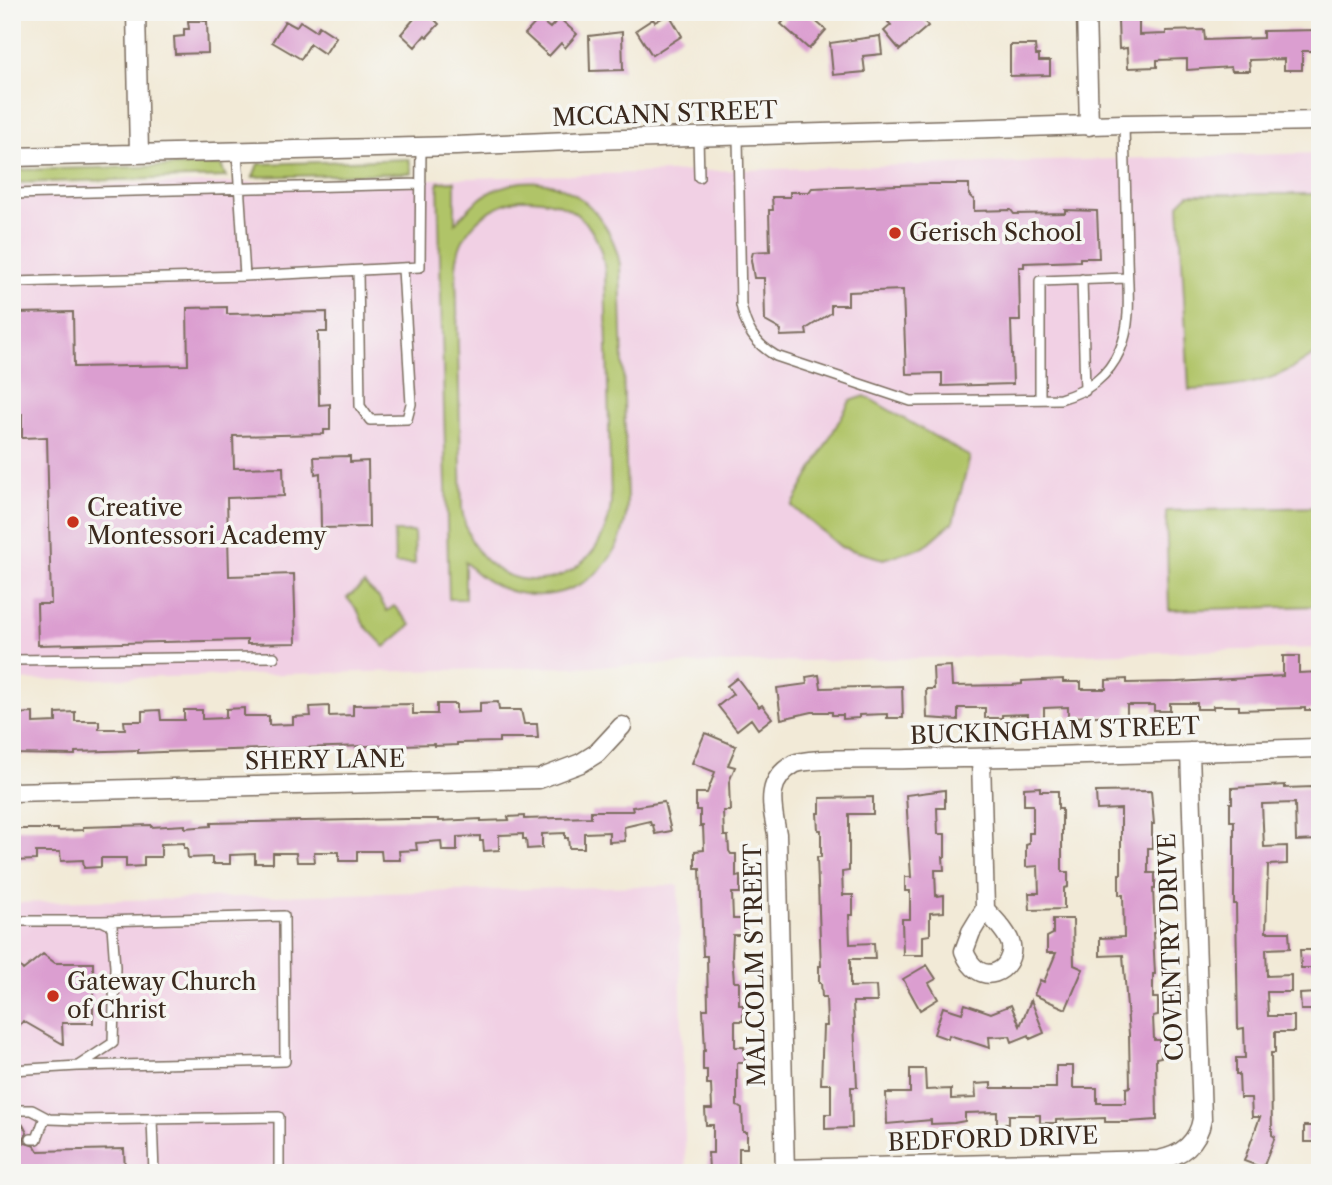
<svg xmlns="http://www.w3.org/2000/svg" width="1332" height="1185" font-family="'Libre Caslon Text',serif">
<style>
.built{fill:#f1d0e4}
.green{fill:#b0c467;stroke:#767742;stroke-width:2;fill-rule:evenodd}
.building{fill:#db9ed0}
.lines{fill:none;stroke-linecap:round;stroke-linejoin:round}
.lane-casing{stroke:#7b6d5f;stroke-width:12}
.street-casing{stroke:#7b6d5f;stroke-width:21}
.lane{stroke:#fff;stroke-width:9}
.street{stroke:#fff;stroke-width:18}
.poi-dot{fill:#c8321e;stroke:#f6f6f2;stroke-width:2.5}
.labels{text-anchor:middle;stroke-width:7;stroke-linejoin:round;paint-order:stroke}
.street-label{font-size:24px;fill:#3b2a1e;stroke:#f6f6f2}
.poi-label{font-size:24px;fill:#3b2a1e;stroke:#f6f6f2;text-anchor:start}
</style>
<rect width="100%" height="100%" fill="#f6f6f2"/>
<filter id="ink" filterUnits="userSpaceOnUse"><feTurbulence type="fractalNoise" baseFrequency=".0143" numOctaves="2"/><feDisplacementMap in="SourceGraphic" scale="14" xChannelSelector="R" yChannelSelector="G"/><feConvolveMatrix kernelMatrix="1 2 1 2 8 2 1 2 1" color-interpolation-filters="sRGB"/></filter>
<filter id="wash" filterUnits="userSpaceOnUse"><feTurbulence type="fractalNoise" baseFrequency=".00686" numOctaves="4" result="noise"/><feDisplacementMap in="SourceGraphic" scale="28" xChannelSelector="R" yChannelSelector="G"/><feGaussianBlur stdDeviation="1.57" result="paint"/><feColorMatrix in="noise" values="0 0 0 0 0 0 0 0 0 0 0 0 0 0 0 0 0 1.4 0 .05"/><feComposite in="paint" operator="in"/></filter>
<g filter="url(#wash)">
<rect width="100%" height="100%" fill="#f2ead7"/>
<path class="built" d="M1320 153V648L12 681V186L433 179Z
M678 885 686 1173H12V903Z"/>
<path class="green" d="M409 159 412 173 253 177 258 164Z
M221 165 226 177 12 183V170Z
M455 181V223C467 211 476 199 492 191 552 162 609 204 620 265L627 500C627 591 526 627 465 562V599H449L438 182ZM520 199C569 197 599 222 605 271L611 504C599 604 474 606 462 508L456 268C458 231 485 207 520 199Z
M1189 194H1320V350C1278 383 1241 388 1189 390L1179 204Z
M865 396 970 457 953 522 924 547 883 559 841 547 792 506 850 401Z
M1320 507V606L1169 610 1166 511Z
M394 532H414L415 564H395Z
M364 584 379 598 387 611 394 606 411 625 385 647 364 625 358 611 347 598Z"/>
<g id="blocks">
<path class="building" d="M420 12H427L439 24 427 37 425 35 415 47 401 34Z
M791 12H805L826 30 809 49 781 24Z
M899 12H917L928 26 900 50 884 31 891 25 888 22Z
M669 14 682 36 652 55 636 30 653 19 655 22Z
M559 18 577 34 565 48 561 43 549 56 525 34 539 19 550 28Z
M1139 19V35L1166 34V31L1204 30 1205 40 1263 38V31L1320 30V51H1302V70H1284V59L1249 60 1250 71H1232L1231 67 1187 70V59L1157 60V67L1128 68 1127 48 1119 49 1118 20Z
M188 21H207L208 53 175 54 174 37 184 36V29H189Z
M285 21 296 27 300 21 316 31 319 26 336 37 325 54 310 44 301 59 272 42Z
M622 32 623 70 590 71 589 36Z
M880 36 882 54 863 56 865 72 833 75 830 43Z
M1010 45H1035L1036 55H1039V61H1050V75L1010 76Z
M928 184H969V195L974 200V211L1011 210 1014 214 1065 213V210L1097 211 1099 258H1080V261L1024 263V267H1019L1020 321H1011L1013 384 942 386V373L906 374 903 290 848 292V305H831V313L806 329 807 335 780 336 781 330 765 321 764 278H754L751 260 753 252 770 251 769 210H773L772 197H790V192H809L812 188Z
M227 307V314L327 312V332H318L319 405 330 404V430H324V434L233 436 234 468 283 467 284 496 227 498 229 576 294 574 296 643 247 644V640L38 645 37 604H51L47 437 22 438V414H16L14 313 73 312 74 367 188 365 187 308Z
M350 456V462L368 461 369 527 321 528 320 473 315 474 314 457Z
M1283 656H1299V673L1320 672V710H1305V708L1239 710V706H1213V709H1197V703H1170V711H1154V705H1127V715L1068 717V707L1044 708V718H1028V714L1002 715V718H985V708H958V720L927 718 926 689H934L933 667 951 666 952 686 1012 685 1022 684V681L1063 679V682H1081V689H1106V680L1127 679V683L1177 682 1283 676Z
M819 675 821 688 902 686 903 718H887V714L859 715V718L843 719V715H832V712H812L781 719 777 688 807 684 806 677Z
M737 678 759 707 762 705 772 718 758 729 751 719 737 730 718 706 733 694 727 686Z
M498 702 499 710H521L524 724H537L538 738H499V742L457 743V745L435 746V744L162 752 138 753V750L75 752V755L12 754 14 714 33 713V723L56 722V713L75 712V721H99V729H125L124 721H142V711L160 710 161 720H184V710H202V719L226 718V709L244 708V716H269V725L293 724V717L311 716 310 707 329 706V716L353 715V705L413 704V714H437V704H456V713L480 712V703Z
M705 733 736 746 728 765 735 767 729 782 730 811H723L724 836H728L729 851 731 854H736V877L740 876V893H732L733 919H741V935H733L732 956 734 982H739V1005H743V1021H735V1047H744L745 1063H737V1106L742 1109 743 1132H747V1148H739V1168L709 1169 708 1153H713V1125H706L705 1109H712L711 1084H707V1070H703V1051H705L703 1009H708L707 956H703L700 868H695V851L704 850 703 826H700V810H696V793H707L715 772 692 763Z
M1285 785V788L1313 787V796H1320V840L1296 841 1295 803 1262 804 1264 847 1287 846V864L1268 865 1266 932H1289L1290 948 1266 949 1267 976 1291 975V992H1267L1268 1016H1294V1032H1275V1053H1271L1272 1135 1275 1137 1263 1168 1244 1161 1260 1117H1252L1251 1098H1240L1239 1074H1236V1058H1245L1244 1028 1238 1029 1236 904H1234V821H1230V803H1232V788Z
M1040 787V791H1058V809H1062V872H1068V887L1064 888V909L1030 910 1029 893H1039L1038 866 1026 867V845L1029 844V833H1033V805H1024V788Z
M945 790V808H937L938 834H945V857H943L944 870H935L936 896 944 895V912L930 913V935L923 936V955H903L902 919H910V891H905V877H911L906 795Z
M1151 791 1154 824H1152V848H1148V873H1155V889H1153L1155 933H1153L1155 974H1153V998H1158V1015L1153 1016 1154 1040H1160L1161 1057 1156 1058 1157 1120 1127 1122H1105V1118L1056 1120V1123H1040V1115H1009V1124H997V1112L965 1113V1121L954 1123 931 1124V1120L887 1124 886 1093H910V1069H925L926 1090 951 1089V1099L976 1098 975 1084 991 1083V1088H1056V1066H1073V1088H1097V1103H1126V1088L1130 1087 1129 1034 1123 955 1100 956V938L1124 937 1123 895H1119V874H1121V809L1097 810 1096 792Z
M873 797V814H849V871L842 872 843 895H853V915H849L850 944 874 943 875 959H850V987L876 986 877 1002H853L857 1087H851L852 1128 825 1129V1114H831V1084H821L823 1026H827L826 997H822L821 983H819V966H821L817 857H821V830H818L817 813H820V798Z
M664 802 671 831 655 834 653 825H651L650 821 624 827 625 841 609 842V832L584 833V848H569L568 838H565V833L542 834V848L527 849 526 839H523V834L499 835V850L484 851 483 841H480V836L457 837V851H442L441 841 416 843 417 850 399 851 400 860H382L381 851H357V861H339V852H314L315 862H297L296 853H273V863H255V854L230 855V864H212V857L188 858 187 848H184V843L161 844V857H144V866L126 867V858H101V867L84 868 83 860 61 861 60 852H36V860L12 861V829H58V831L83 830V827L151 825V827L185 825V828L211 826V823L254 822 407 819H439V821L481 819V821L509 820 508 817 524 816V819L591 817V811H633L632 807Z
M1053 919H1073L1074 965 1083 969 1066 1009 1034 995 1040 980 1044 982 1056 953H1047V937L1053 934Z
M1300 950H1316L1317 968H1301Z
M43 954 55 963H93V1023H62L63 1044 23 1021 12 1035V957L23 970Z
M927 965 936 979 929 983 938 999 920 1010 903 979Z
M1318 993V1010H1301L1300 994Z
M1031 1000 1044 1033 1030 1039 1029 1035 1012 1042 1010 1036 989 1037 990 1048 949 1035 948 1039 934 1034 943 1007 962 1013 965 1004 991 1013 1011 1005 1020 1026Z
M23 1125 27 1133 24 1138 25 1143 35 1146 38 1151 124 1149 125 1173H12V1146L21 1142V1136L18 1133Z
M1304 1126H1320V1142H1304Z"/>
</g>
</g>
<g filter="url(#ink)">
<use href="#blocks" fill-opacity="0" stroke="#7b6d5f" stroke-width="2"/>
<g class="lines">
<defs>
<path id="lane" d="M698 137 699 177
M738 137 741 305C746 329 754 343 776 356L911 401 1060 399C1088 391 1108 377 1120 350 1133 321 1127 284 1127 254 1126 210 1125 167 1124 124
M237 152 245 276
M12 194 421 184
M358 271 360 406 370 420 407 419 411 404 403 269
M1082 279 1085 391
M12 282 245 276 420 267 421 147
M1040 399V281L1127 278
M12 660 274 657
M12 921H102L112 926 115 967 113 1043 78 1066 12 1070
M78 1066 285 1061 284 916 102 921
M12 1110H32L49 1119 78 1120 279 1117V1173
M152 1119 154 1173
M12 1139H15
M31 1139H37L45 1117"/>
<path id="street" d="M136 12 139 153
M1086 12 1089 126
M12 157 456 146 592 140 1124 124 1320 121
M981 758 985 909 971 932 964 951C979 991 1015 971 1011 945 1008 932 993 919 985 909
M12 792 539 779 581 763 597 753 622 726
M785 1169 1158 1160C1181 1156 1198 1143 1202 1119L1190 752
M785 1173 777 834C772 807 764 781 794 764 807 757 890 760 910 759 1047 757 1183 752 1320 748"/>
</defs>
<use href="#lane" class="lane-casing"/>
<use href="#street" class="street-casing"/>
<use href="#lane" class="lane"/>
<use href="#street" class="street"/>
</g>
</g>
<g class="poi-dot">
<circle cx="895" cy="233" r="7"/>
<circle cx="73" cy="522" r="7"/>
<circle cx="53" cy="996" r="7"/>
</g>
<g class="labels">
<g class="street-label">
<text transform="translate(665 114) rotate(-2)" y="8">MCCANN STREET</text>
<text transform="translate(1055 731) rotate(-2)" y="8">BUCKINGHAM STREET</text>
<text transform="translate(325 760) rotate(-1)" y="8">SHERY LANE</text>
<text transform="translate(1171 947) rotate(-92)" y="8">COVENTRY DRIVE</text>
<text transform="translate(755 965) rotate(-91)" y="8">MALCOLM STREET</text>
<text transform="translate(993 1139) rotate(-2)" y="8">BEDFORD DRIVE</text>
</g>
<g class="poi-label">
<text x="909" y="241">Gerisch School</text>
<text x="87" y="516">Creative<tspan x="87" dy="28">Montessori Academy</tspan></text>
<text x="67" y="990">Gateway Church<tspan x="67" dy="28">of Christ</tspan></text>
</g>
</g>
<rect width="1332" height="1185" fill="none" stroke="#f6f6f2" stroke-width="42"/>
</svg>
